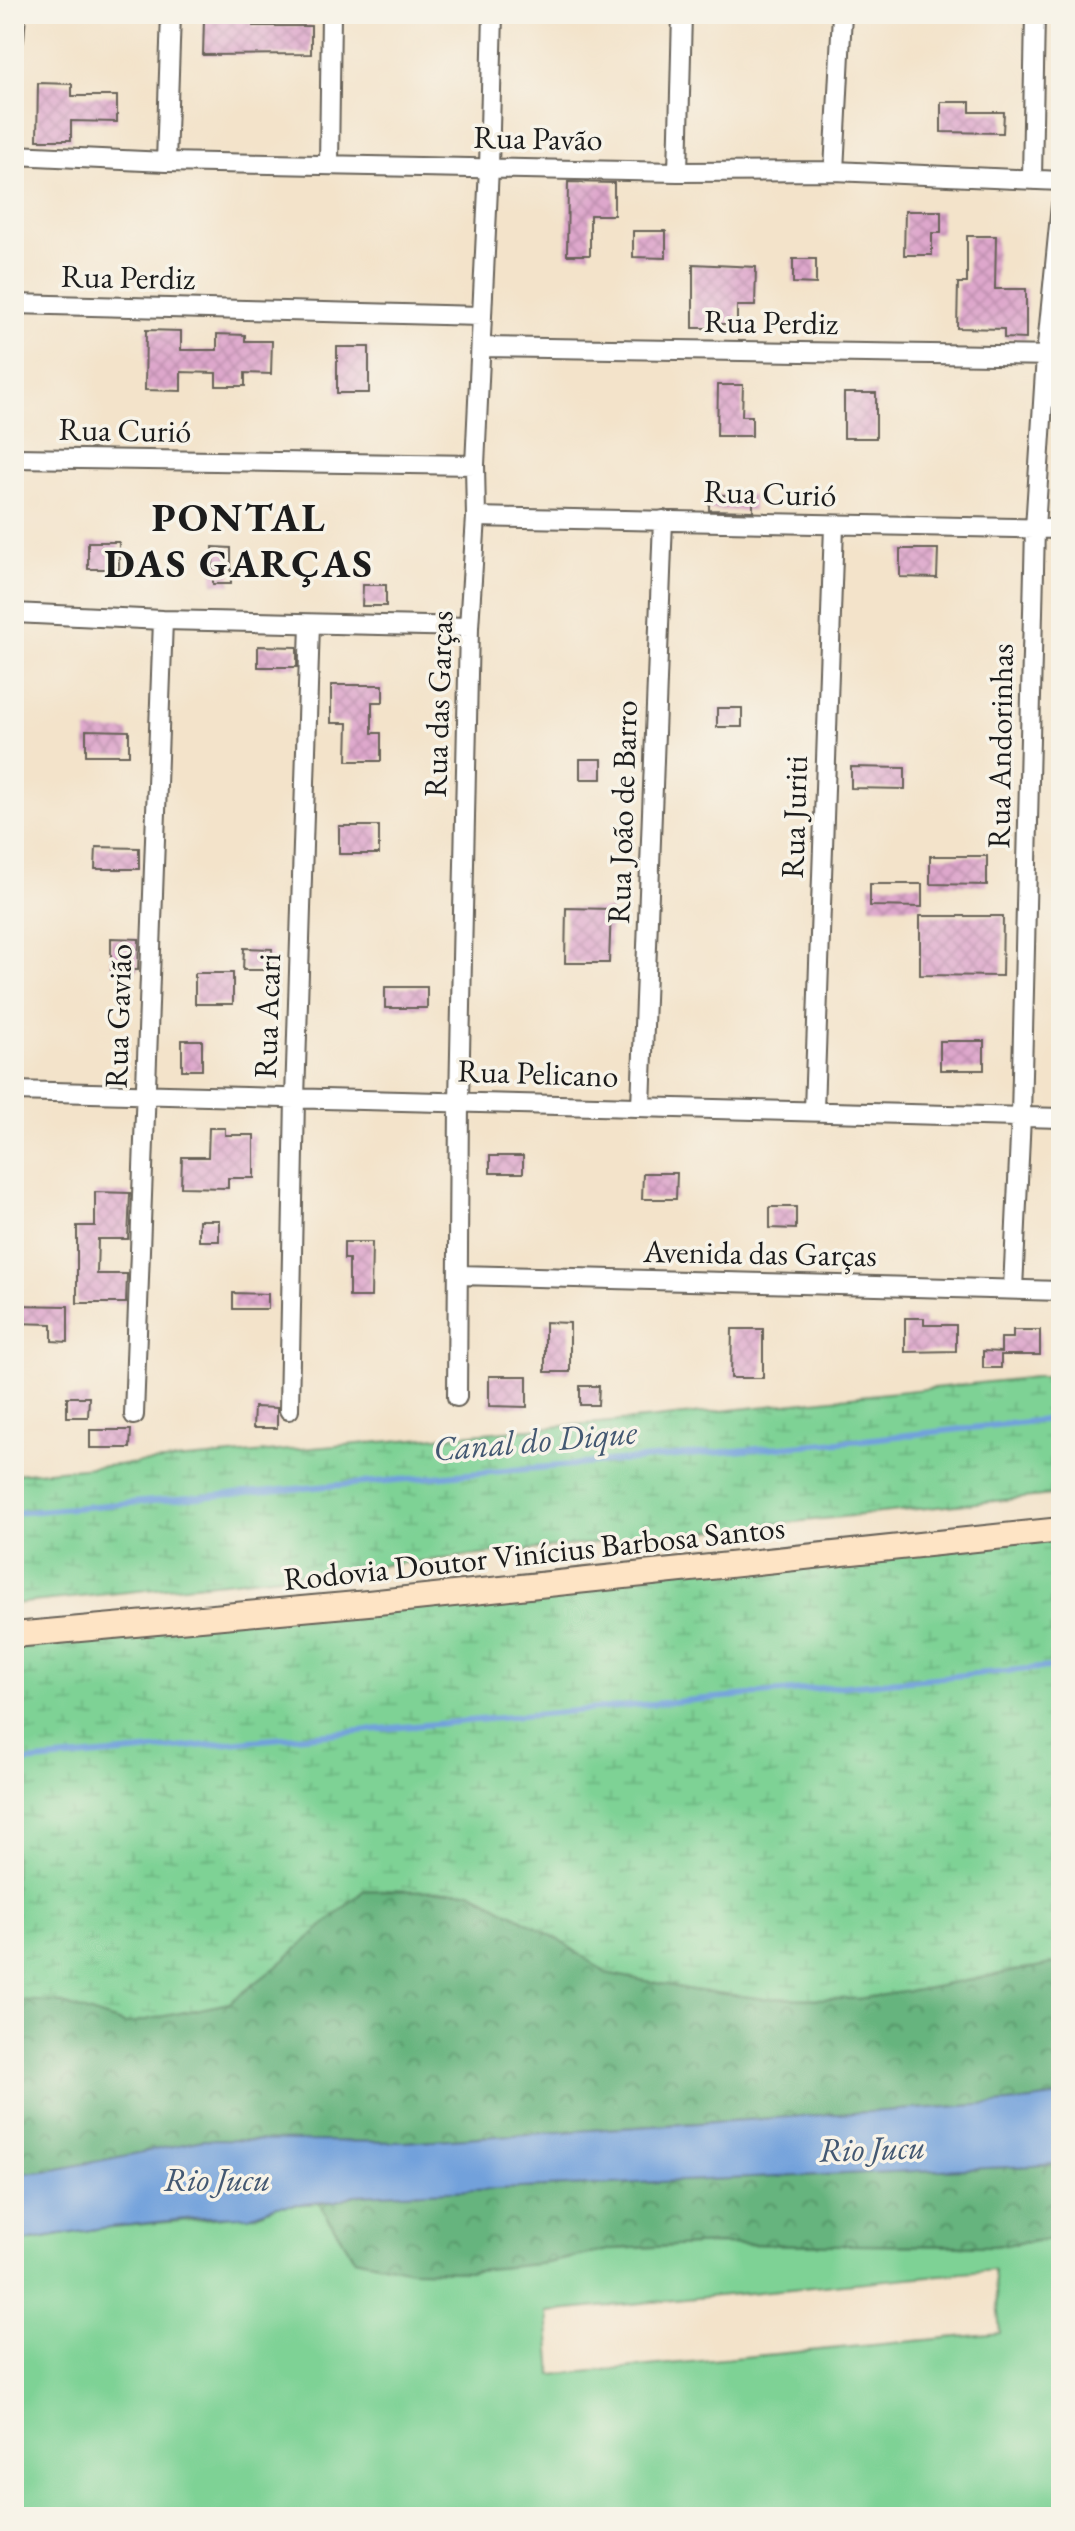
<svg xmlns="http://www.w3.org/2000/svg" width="1075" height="2531" font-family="'EB Garamond',serif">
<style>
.grass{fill:#7ed295;stroke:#4d7758;stroke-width:2;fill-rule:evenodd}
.forest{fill:url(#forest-crowns);stroke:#41684d;stroke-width:2}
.wetland{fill:url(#wetland-marsh);stroke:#4d7758;stroke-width:2}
.water{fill:#72a1db;stroke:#475e7c;stroke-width:2}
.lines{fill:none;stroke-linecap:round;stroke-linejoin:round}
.stream{stroke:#72a1db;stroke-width:6}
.building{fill:url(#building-cross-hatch)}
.minor-casing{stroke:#676259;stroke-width:22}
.secondary-casing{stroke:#676259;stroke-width:28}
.minor{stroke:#fff;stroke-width:18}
.secondary{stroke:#fee4c5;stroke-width:24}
.labels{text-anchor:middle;stroke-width:7;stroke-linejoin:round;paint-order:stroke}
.street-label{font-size:32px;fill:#1c1c1c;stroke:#f7f3e8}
.water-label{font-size:34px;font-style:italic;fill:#435872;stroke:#f7f3e8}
.district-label{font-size:40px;font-weight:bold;letter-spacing:2px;fill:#1c1c1c;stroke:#f7f3e8}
</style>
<defs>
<pattern id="forest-crowns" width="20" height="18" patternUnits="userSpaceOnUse" patternTransform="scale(2)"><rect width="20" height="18" fill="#66b47e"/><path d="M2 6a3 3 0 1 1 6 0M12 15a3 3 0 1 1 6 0" fill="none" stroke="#539266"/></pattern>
<pattern id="wetland-marsh" width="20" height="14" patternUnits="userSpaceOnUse" patternTransform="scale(2)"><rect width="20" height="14" fill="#7ed295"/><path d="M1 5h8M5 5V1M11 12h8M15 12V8" fill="none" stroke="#6cb480"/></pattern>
<pattern id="building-cross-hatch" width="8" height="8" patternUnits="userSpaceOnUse" patternTransform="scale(2)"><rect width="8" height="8" fill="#dea7cc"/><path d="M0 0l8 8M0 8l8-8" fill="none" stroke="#be8faf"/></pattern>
</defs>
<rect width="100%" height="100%" fill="#f7f3e8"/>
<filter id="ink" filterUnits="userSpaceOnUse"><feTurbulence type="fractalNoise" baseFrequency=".0125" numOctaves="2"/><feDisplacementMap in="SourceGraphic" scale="16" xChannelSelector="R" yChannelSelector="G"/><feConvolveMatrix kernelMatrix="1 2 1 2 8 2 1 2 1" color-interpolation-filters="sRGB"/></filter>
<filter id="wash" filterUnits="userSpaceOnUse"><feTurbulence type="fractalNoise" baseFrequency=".006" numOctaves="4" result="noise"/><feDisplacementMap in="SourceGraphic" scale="32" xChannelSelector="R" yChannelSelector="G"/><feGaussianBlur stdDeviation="1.8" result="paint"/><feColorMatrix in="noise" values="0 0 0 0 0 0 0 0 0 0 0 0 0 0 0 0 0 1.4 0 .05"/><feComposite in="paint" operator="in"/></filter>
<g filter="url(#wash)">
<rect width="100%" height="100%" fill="#f3e3ca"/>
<path class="grass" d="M319 2203 354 2258 547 2263 613 2249 718 2244 993 2246 1061 2238V2517H14V2243L102 2228 259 2214 277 2206ZM994 2270 1000 2333 552 2375 547 2312Z"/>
<path class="forest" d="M364 1890 471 1891 560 1940 606 1973 693 1990 759 1998 856 1999 924 1989 1061 1962V2096L1009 2103 404 2142 203 2140 54 2170 14 2174V2000L57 2002 125 2024 229 2003 276 1967Z
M1061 2163V2238L993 2246 718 2244 613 2249 547 2263 468 2271 411 2270 354 2258 319 2203 337 2201 355 2195 1033 2166Z"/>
<path class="wetland" d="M1035 1377H1061V1494L14 1604V1474L656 1418Z
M1061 1528V1962L924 1989 856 1999 759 1998 693 1990 606 1973 560 1940 471 1891 364 1890 276 1967 229 2003 125 2024 57 2002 14 2000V1639Z"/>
<path class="water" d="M1061 2096V2163L1033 2166 355 2195 337 2201 277 2206 249 2216 204 2217 102 2228 14 2243V2174L54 2170 203 2140 404 2142 1009 2103Z"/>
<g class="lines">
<path class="stream" d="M14 1513 862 1440 1061 1418
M14 1763 1061 1666"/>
</g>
<g id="blocks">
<path class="building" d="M204 19H253V26H311V54L203 55Z
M38 83 72 84V96H117V122L71 121V140H37Z
M941 102H970V112H1004L1003 133 941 132Z
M568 182 614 183V215H590V255H567Z
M905 211H941V233H932V255H904Z
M633 231H666V258L633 257Z
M967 236H996L995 289H1026V339L1004 338V329L957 328 958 283H967Z
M793 259H816V284L793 283Z
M693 264 756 267 755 306H737V324H720V328H693Z
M146 330 181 331V350H217V334L245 335V341H272L271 374 245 373V386H216V373L181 372V391L145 390Z
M337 347H369V393H337Z
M718 385H743L742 416H752V436H717Z
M844 393H876V438H844Z
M709 495H753V511L709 510Z
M88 542H119V569H88Z
M213 547 231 548V584H213Z
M900 549H938L937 578 900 577Z
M363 585H386V606H362Z
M258 646 297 647V667H258Z
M331 685H383V702H372V733H381V761H347L348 723H331Z
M717 708H742V727H717Z
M86 730 129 731V755H86Z
M580 759H602V779H580Z
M851 767 905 768V789L851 788Z
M339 826H379V854H339Z
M96 847 139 848V869H95Z
M930 856H987V885L930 884Z
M870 884H922V907L870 906Z
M566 908 611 909 609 963H565Z
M920 916H1003L1002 976 920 975Z
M111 938 139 939 138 970H111Z
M244 948 272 949V970H243Z
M195 973H233V1004H195Z
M385 987H427V1008H385Z
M182 1040H202V1070H182Z
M940 1041H984V1070H940Z
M209 1128H225V1135H254V1178H228V1188L181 1187 182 1157H208Z
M490 1156H523V1173H490Z
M643 1173H677L676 1199H642Z
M95 1192 130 1193 128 1239H98L97 1274H127L126 1303H77V1226H95Z
M770 1207H796V1229L770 1228Z
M199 1220H219V1241H199Z
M344 1242H372L371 1297H349V1259H344Z
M233 1293 268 1294V1309H233Z
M14 1305 68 1306V1342L52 1341V1324L14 1323Z
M905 1318H924V1325H956V1351L905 1352Z
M545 1322 570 1323V1372H545Z
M732 1329H763V1378H731Z
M1013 1330H1040V1355H1001V1368H983V1351L1001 1352V1338H1013Z
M489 1376H527V1407L489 1406Z
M580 1386H599L598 1405H580Z
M67 1397H89L88 1417H67Z
M254 1407 277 1408V1428H253Z
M90 1430H131L130 1448H90Z"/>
</g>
</g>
<g filter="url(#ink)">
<use href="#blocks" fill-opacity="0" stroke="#676259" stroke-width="2"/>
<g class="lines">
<defs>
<path id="minor" d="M14 39 16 14
M14 155 166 162 678 172 834 171 1061 181
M166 162 171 14
M329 164 331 14
M834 171 842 14
M678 172 682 14
M1032 178 1035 14
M14 304 481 316
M481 347 1061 356
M14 458 475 465
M476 517 1061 529
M14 613 163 620 469 627
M14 1091 1061 1118
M641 1106 663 520
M814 1110 834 526
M458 1275 1061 1291
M1013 1289 1021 1116 1035 528 1046 356 1061 205
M457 1397 459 1101 469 627 476 517 475 465 489 167 493 14
M289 1410 295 1098 310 624
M134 1415 163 620"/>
<path id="secondary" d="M14 1635 368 1603 1061 1530"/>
</defs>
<use href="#minor" class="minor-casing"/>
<use href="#secondary" class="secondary-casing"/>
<use href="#minor" class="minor"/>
<use href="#secondary" class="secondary"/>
</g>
</g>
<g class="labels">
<g class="street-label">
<text transform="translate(538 138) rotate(1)" y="11">Rua Pavão</text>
<text transform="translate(128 277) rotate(1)" y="11">Rua Perdiz</text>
<text transform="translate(771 322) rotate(1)" y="11">Rua Perdiz</text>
<text transform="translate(125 430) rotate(1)" y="11">Rua Curió</text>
<text transform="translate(770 493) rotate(2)" y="11">Rua Curió</text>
<text transform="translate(438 704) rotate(-88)" y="11">Rua das Garças</text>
<text transform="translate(1000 746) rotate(-89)" y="11">Rua Andorinhas</text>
<text transform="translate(622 812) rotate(-88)" y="11">Rua João de Barro</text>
<text transform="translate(794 817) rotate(-88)" y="11">Rua Juriti</text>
<text transform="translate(118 1016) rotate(-88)" y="11">Rua Gavião</text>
<text transform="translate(267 1016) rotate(-88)" y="11">Rua Acari</text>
<text transform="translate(538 1073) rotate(2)" y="11">Rua Pelicano</text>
<text transform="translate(760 1253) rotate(1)" y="11">Avenida das Garças</text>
<text transform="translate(534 1553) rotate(-6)" y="11">Rodovia Doutor Vinícius Barbosa Santos</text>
</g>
<g class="water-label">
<text transform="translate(535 1440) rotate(-5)" y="12">Canal do Dique</text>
<text transform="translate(872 2148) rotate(-2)" y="12">Rio Jucu</text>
<text x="217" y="2191">Rio Jucu</text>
</g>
<g class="district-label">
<text x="239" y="531">PONTAL<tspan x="239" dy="46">DAS GARÇAS</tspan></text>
</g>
</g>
<rect width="1075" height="2531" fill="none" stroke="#f7f3e8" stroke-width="48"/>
</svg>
